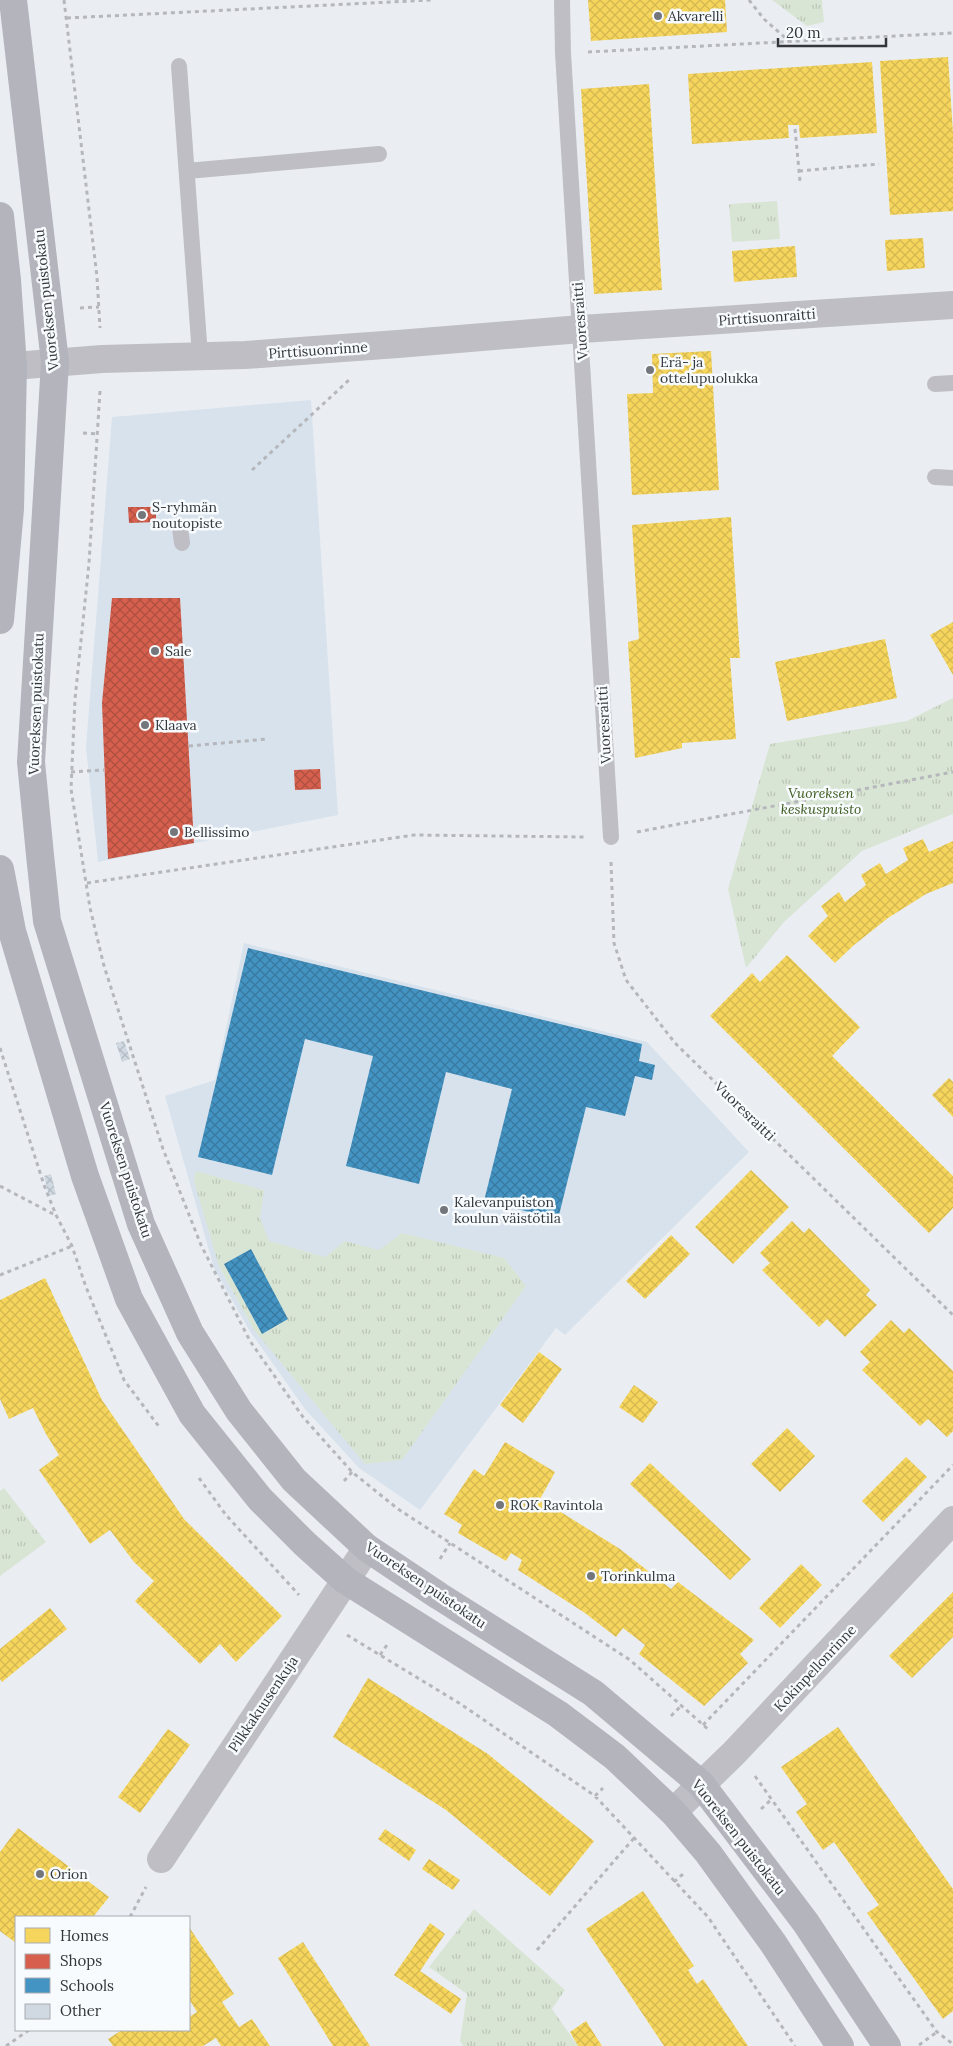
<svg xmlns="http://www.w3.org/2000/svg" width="953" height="2046" font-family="Lora,serif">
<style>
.built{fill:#d8e2ec}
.park{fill:url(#park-tufts)}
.homes{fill:url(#homes-cross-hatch)}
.shops{fill:url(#shops-cross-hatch)}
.schools{fill:url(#schools-cross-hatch)}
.building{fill:url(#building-cross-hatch)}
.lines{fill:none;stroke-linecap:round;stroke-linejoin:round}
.path{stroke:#b5b7bc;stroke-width:3;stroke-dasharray:4 4;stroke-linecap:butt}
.lane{stroke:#bebec4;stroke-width:16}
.street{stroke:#bebec4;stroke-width:28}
.secondary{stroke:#b4b4bd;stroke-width:28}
.poi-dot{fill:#73767b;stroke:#f7fbfe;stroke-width:2}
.labels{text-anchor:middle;stroke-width:5;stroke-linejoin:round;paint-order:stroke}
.poi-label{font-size:14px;fill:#33363a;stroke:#f7fbfe;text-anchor:start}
.street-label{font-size:14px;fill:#33363a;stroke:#f7fbfe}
.park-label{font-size:14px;font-style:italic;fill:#415d20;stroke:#f7fbfe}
</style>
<defs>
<pattern id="park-tufts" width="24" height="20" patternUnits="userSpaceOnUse" patternTransform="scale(1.25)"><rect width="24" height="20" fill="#d9e5d4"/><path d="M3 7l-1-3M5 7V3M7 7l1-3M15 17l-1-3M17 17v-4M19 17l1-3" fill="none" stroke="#bbc5b7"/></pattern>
<pattern id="homes-cross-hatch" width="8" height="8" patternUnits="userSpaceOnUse" patternTransform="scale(1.25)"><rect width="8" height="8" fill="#f6d55c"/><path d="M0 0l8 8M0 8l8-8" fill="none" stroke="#d3b751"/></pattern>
<pattern id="shops-cross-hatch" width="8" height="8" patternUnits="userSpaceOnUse" patternTransform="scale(1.25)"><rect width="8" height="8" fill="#d6604d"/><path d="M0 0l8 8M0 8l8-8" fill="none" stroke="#ae5041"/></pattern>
<pattern id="schools-cross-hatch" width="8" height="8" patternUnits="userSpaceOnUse" patternTransform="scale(1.25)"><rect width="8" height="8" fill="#4393c3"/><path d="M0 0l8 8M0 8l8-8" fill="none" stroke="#39799f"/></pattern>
<pattern id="building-cross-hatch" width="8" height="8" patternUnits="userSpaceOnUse" patternTransform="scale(1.25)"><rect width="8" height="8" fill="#d0d9e2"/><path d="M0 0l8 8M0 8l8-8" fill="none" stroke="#b3bbc3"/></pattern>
</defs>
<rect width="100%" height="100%" fill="#eaeef3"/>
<path class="built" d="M311 400 338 815 98 862 86 747 112 417Z
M244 943 647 1042 749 1152 565 1335 556 1328 420 1510 359 1468 305 1409 249 1330 214 1268 165 1096 215 1080Z"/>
<path class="park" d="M772 0H822L824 22 807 26Z
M777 201 780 239 732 242 729 204Z
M953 698V814L862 851 784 922 746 968 728 889 770 744 907 721Z
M196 1171 264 1190 260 1218 269 1241 325 1257 345 1241 379 1250 402 1233 504 1258 526 1286 402 1460 365 1464 254 1330 219 1266 194 1181Z
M4 1488 46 1542 0 1576V1491Z
M474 1909 565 1990 552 2009 578 2046H463L460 2041 467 1994 429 1967Z"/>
<path class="homes" d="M588 0H725L727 32 591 41Z
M948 57 953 133V211L890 215 880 61Z
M872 62 877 133 800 138 799 125H788L789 138 692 144 688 74Z
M649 84 662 290 594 294 581 89Z
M923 238 925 268 887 271 885 240Z
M795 246 797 277 734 282 732 251Z
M711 351 719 490 632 495 627 394 653 393 652 354Z
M731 517 740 658H730L736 739 682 743V748L635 758 628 642 639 639 632 525Z
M953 622V675L930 635Z
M885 639 897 698 787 721 775 662Z
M923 839 929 852 953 841V883L926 894 888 918 854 945 835 963 808 936 828 916 821 906 839 892 845 902 866 885 861 875 880 863 886 874 908 860 903 848Z
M787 955 860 1027 832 1056 953 1176V1208L929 1233 710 1016 752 973 760 982Z
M949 1078 953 1082V1117L932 1095Z
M751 1170 789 1207 733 1264 695 1227Z
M792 1221 804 1233 809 1228 870 1290 866 1295 877 1305 845 1337 827 1319 819 1327 762 1270 770 1263 760 1253Z
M671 1235 690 1254 645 1299 626 1281Z
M45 1278 102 1400 184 1519 282 1616 236 1662 220 1644 200 1664 135 1601 154 1581 134 1562 110 1530 90 1544 39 1470 59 1455 46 1434 33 1408 9 1419 0 1399V1300Z
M891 1320 904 1333 909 1328 953 1371V1431L947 1437 928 1419 920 1426 862 1370 870 1362 860 1352Z
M539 1352 562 1369 523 1423 500 1405Z
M634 1385 658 1402 643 1423 619 1407Z
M787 1428 815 1456 780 1492 751 1464Z
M505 1442 555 1472 540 1499 620 1549 671 1589 678 1582 754 1640 740 1654 748 1663 704 1706 639 1654 645 1645 623 1628 616 1637 585 1613 518 1570 522 1560 511 1553 506 1561 458 1533 462 1525 444 1514 474 1469 484 1476Z
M906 1457 927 1477 883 1522 862 1501Z
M650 1463 751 1559 730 1580 630 1484Z
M801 1564 822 1585 780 1628 759 1608Z
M953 1592V1637L912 1678 889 1656Z
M50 1608 67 1629 2 1682 0 1679V1649Z
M368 1678 488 1754 594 1841 550 1896 446 1810 333 1737Z
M838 1727 953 1889V2011L943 2019 867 1913 879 1905 834 1842 823 1850 796 1812 807 1804 781 1767Z
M168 1729 190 1745 140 1813 118 1797Z
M18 1828 109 1897 93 1917H16V1943L0 1931V1852Z
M385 1829 416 1850 409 1861 378 1839Z
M429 1859 460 1880 453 1890 422 1869Z
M643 1891 694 1966 688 1970 697 1984 703 1979 748 2046H664L586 1929Z
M430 1923 445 1934 420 1971 461 1999 451 2014 394 1975Z
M189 1927 234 1994 222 2002 239 2027 252 2019 270 2046H221L216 2038 203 2046H113L108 2039 122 2030H189V2017L197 2012 189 1999Z
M303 1942 325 1976 370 2046H333L278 1958Z
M586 2021 602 2046H578L570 2032Z"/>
<path class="shops" d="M128 507H156V522L129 523Z
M112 598H180L194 843 108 859 102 703Z
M320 769 321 789 295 790 294 770Z"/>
<path class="schools" d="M248 948 642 1044 639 1061 655 1065 652 1080 635 1076 625 1116 586 1107 558 1219 484 1201 512 1089 446 1072 419 1184 346 1166 373 1056 305 1039 272 1175 198 1157Z
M251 1249 288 1319 262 1334 224 1264Z"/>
<path class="building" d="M124 1041 130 1059 122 1062 116 1043Z
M51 1174 56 1194 49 1196 44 1176Z"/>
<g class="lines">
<path class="path" d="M64 0 97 277 100 328
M749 0 764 19 790 42
M67 18 431 0
M588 52 953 33
M795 129 800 181
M799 171 879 164
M80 308 99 307
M100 391 89 563 75 699 71 789 90 908 104 966 163 1149 201 1245 250 1341 303 1417 352 1472 398 1509 630 1660 710 1731
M83 433 97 434
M252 470 349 380
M189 746 267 739
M71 772 104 770
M637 832 953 772
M611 862 614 943 626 980 675 1043 953 1315
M87 883 414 835 584 837
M0 1048 44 1185 56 1215 72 1246 86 1287 124 1380 160 1428
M0 1186 55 1215
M0 1275 72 1246
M199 1478 226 1515 299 1595
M344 1481 352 1472
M440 1559 450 1543
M347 1635 459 1703 595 1796 708 1917 795 2046
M380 1655 387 1645
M671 1716 681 1706
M703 1725 953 1465
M755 1776 937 2032 953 2044
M595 1796 603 1788
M761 1809 772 1799
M674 1882 683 1874
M130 1917 146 1887
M537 1950 634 1838
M919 2045 937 2032
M6 2046 29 2030"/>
<path class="lane" d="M562 0 563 53 611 837
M179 66 200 356
M187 171 379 154
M935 384 953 383
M935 477 953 478
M180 528 182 543"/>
<path class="street" d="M0 367 102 359 245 355 398 344 581 329 953 305
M673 1812 734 1753 953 1520
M161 1859 367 1548"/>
<path class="secondary" d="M13 0 55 362 31 762 40 855 47 921 141 1224 190 1333 239 1411 294 1480 367 1548 439 1596 593 1693 701 1784 806 1923 887 2046
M0 216 7 280 13 366 10 509 0 620
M0 869 12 931 85 1176 129 1299 192 1414 260 1499 305 1544 345 1580 558 1714 615 1757 673 1812 708 1853 773 1943 840 2046"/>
</g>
<g class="poi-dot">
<circle cx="658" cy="16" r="5"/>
<circle cx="650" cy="370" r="5"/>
<circle cx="142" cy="515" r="5"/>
<circle cx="155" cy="651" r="5"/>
<circle cx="145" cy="725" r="5"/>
<circle cx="174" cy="832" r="5"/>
<circle cx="444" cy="1210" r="5"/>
<circle cx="500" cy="1505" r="5"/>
<circle cx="591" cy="1576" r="5"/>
<circle cx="40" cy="1874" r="5"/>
</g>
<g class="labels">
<g class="poi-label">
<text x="668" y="21">Akvarelli</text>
<text x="660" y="367">Erä- ja<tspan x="660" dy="16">ottelupuolukka</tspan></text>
<text x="152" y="512">S-ryhmän<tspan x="152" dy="16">noutopiste</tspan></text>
<text x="165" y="656">Sale</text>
<text x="155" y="730">Klaava</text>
<text x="184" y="837">Bellissimo</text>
<text x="454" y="1207">Kalevanpuiston<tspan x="454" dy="16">koulun väistötila</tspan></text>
<text x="510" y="1510">ROK Ravintola</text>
<text x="601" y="1581">Torinkulma</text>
<text x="50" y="1879">Orion</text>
</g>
<g class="street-label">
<text transform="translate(46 300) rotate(-96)" y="5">Vuoreksen puistokatu</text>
<text transform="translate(767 317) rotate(-4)" y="5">Pirttisuonraitti</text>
<text transform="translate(580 321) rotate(-94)" y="5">Vuoresraitti</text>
<text transform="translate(318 350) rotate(-4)" y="5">Pirttisuonrinne</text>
<text transform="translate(36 704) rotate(-88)" y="5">Vuoreksen puistokatu</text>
<text transform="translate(604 725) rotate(-93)" y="5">Vuoresraitti</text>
<text transform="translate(745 1111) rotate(44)" y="5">Vuoresraitti</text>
<text transform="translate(126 1170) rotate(72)" y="5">Vuoreksen puistokatu</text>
<text transform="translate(426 1585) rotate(34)" y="5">Vuoreksen puistokatu</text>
<text transform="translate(815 1668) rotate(-47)" y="5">Kokinpellonrinne</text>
<text transform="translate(263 1704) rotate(-56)" y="5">Pilkkakuusenkuja</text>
<text transform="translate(739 1837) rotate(52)" y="5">Vuoreksen puistokatu</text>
</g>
<g class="park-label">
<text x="821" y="798">Vuoreksen<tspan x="821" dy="16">keskuspuisto</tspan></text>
</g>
</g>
<rect x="15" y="1916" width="175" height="115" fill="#f7fbfe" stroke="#a9acb0"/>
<rect x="25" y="1928" width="25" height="15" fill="#f6d55c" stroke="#a9acb0"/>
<text x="60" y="1941" font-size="15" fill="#33363a">Homes</text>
<rect x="25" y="1954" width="25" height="15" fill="#d6604d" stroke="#a9acb0"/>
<text x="60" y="1966" font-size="15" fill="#33363a">Shops</text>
<rect x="25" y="1978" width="25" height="15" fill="#4393c3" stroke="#a9acb0"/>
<text x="60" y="1991" font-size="15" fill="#33363a">Schools</text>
<rect x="25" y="2004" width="25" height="15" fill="#d0d9e2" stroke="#a9acb0"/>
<text x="60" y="2016" font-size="15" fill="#33363a">Other</text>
<path d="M778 38v8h108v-8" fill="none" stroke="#33363a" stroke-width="2.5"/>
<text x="786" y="38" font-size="15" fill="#33363a" stroke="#f7fbfe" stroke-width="4" paint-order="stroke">20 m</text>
</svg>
